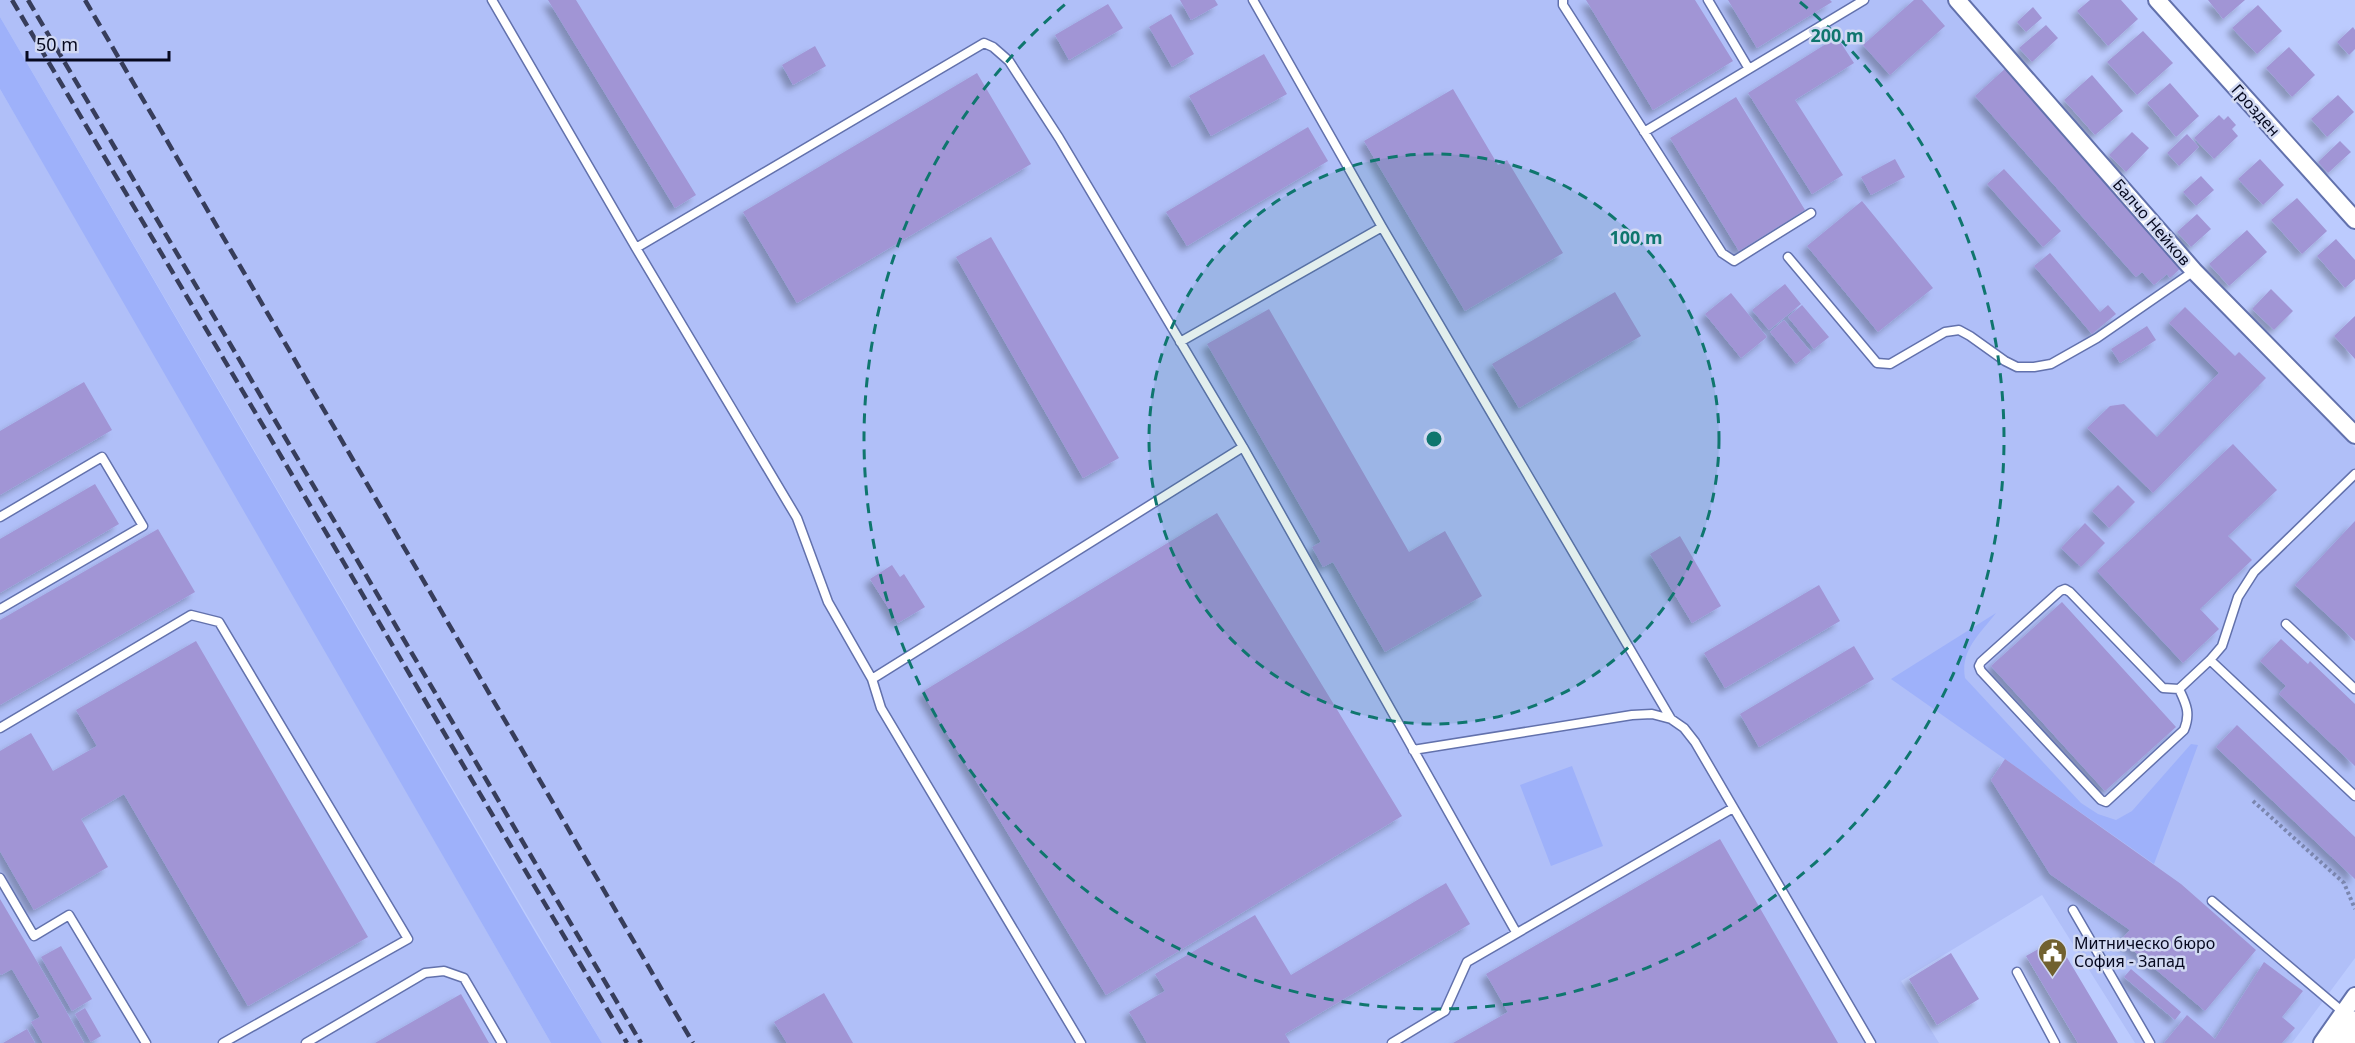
<svg xmlns="http://www.w3.org/2000/svg" width="2355" height="1043" font-family="'Noto Sans',sans-serif">
<style>
.built{fill:#b0bff8}
.green{fill:#9eb1fa}
.building{fill:#a195d5;filter:url(#shadow)}
.lines{fill:none;stroke-linecap:round;stroke-linejoin:round}
.service-casing{stroke:#6271ac;stroke-width:11}
.minor-casing{stroke:#6271ac;stroke-width:20}
.primary-casing{stroke:#6271ac;stroke-width:30}
.path{stroke:#7b86af;stroke-width:4;stroke-dasharray:3 3;stroke-linecap:butt}
.service{stroke:#fff;stroke-width:8}
.minor{stroke:#fff;stroke-width:16}
.primary{stroke:#fff;stroke-width:27}
.rail{stroke:#373d5b;stroke-width:4.5;stroke-dasharray:12 6;stroke-linecap:butt}
.ring{fill:none;stroke:#0f766e;stroke-width:3;stroke-dasharray:10 8}
.labels{text-anchor:middle;stroke-width:5;stroke-linejoin:round;paint-order:stroke}
.street-label{font-size:16px;fill:#06091f;stroke:#d1d9f3}
.poi-label{font-size:16px;fill:#06091f;stroke:#d1d9f3;text-anchor:start}
.centre{fill:#0f766e;stroke:#d1d9f3;stroke-width:3}
.ring-label{font-size:18px;text-anchor:middle;font-weight:bold;fill:#0f766e;stroke:#d1d9f3;stroke-width:5;stroke-linejoin:round;paint-order:stroke}
</style>
<defs>
<filter id="shadow"><feDropShadow dx="-5.5" dy="5.5" stdDeviation="3" flood-color="#0004"/></filter>
</defs>
<rect width="100%" height="100%" fill="#bccbfe"/>
<path class="built" d="M0 0H1948L2189 272 2355 448V958L2292 1043H2135L2042 895 1901 981 1939 1043H602L0 17Z
M0 89 163 369 551 1043H0Z"/>
<path class="green" d="M0 17 537 935 602 1043H551L0 89Z
M1996 613C1980 634 1960 650 1965 678L2081 803 2098 814 2116 820 2132 811 2191 744 2198 745 2154 864 1891 679Z
M1572 766 1603 846 1551 866 1520 785Z"/>
<path class="building" d="M548 0H576L696 195 675 208Z
M1180 0H1215L1218 5 1191 20Z
M1586 0H1695L1733 61 1653 110Z
M1728 0H1830L1832 2 1757 48Z
M1914 0H1922L1945 26 1890 75 1863 45Z
M2090 0H2121L2138 19 2108 46 2077 11Z
M2208 0H2245L2223 19Z
M1108 4 1123 28 1069 60 1055 35Z
M2258 5 2282 31 2257 54 2232 28Z
M2033 7 2042 18 2026 32 2017 22Z
M1171 14 1194 54 1172 67 1149 27Z
M2046 25 2058 38 2032 62 2019 48Z
M2353 27 2355 30V49L2349 55 2337 42Z
M2143 31 2173 63 2137 95 2107 62Z
M1837 37 1854 63 1795 100 1843 175 1812 194 1748 93Z
M815 46 826 66 793 85 782 65Z
M2289 47 2315 75 2292 97 2266 68Z
M1264 54 1287 94 1211 136 1189 96Z
M2007 67 2183 266 2170 278 2167 274 2154 285 2142 272 2136 277 1975 96Z
M977 73 1031 164 797 303 743 212Z
M2092 75 2123 111 2095 135 2064 100Z
M2170 83 2199 116 2176 137 2147 103Z
M1453 89 1498 165 1507 160 1563 253 1465 311 1364 141Z
M2338 95 2354 112 2327 137 2311 119Z
M1736 97 1805 210 1739 251 1670 138Z
M2219 115 2224 120 2228 116 2236 125 2232 129 2238 136 2214 159 2194 138Z
M1308 127 1328 161 1187 246 1166 212Z
M2132 132 2149 148 2126 172 2109 155Z
M2187 134 2199 147 2179 166 2167 153Z
M2340 141 2351 152 2328 173 2318 162Z
M1895 159 1905 177 1871 195 1861 177Z
M2260 159 2284 185 2263 205 2238 179Z
M2004 169 2061 231 2043 247 1987 184Z
M2201 176 2214 190 2196 206 2183 192Z
M2297 198 2327 231 2302 254 2271 220Z
M1862 201 1933 288 1878 332 1807 246Z
M2197 214 2211 229 2191 247 2177 232Z
M2247 230 2267 252 2229 286 2209 264Z
M991 237 1119 458 1083 478 956 257Z
M2336 239 2355 260V279L2345 288 2317 256Z
M2050 253 2100 312 2108 305 2116 314 2092 334 2034 266Z
M1785 284 1801 304 1769 330 1752 310Z
M2271 289 2293 311 2274 330 2252 309Z
M1615 292 1641 336 1519 408 1492 364Z
M1731 293 1767 337 1741 358 1705 314Z
M1802 305 1829 337 1814 349 1788 317Z
M2185 307 2235 356 2239 352 2266 378 2153 493 2087 428 2110 406 2124 404 2157 437 2219 373 2169 323Z
M1269 309 1409 552 1445 531 1482 596 1385 652 1333 562 1323 567 1312 547 1321 542 1207 344Z
M2355 316V359L2334 336Z
M1784 320 1811 352 1796 364 1770 332Z
M2147 326 2156 340 2120 363 2111 349Z
M84 382 112 430 0 495V431Z
M2233 444 2277 490 2228 536 2252 560 2200 609 2219 629 2183 663 2097 571Z
M95 484 119 524 0 593V539Z
M2118 485 2135 502 2109 528 2092 511Z
M1217 513 1402 816 1106 995 922 692Z
M2355 521V641L2295 585Z
M2085 523 2105 543 2081 567 2061 548Z
M158 529 195 592 0 705V620Z
M1680 536 1721 606 1692 623 1650 554Z
M892 565 900 577 904 574 925 607 898 623 870 579Z
M1819 585 1840 621 1725 688 1704 653Z
M2062 602 2176 727 2105 791 1991 666Z
M2281 639 2308 664 2310 661 2355 704V766L2279 694 2286 686 2260 661Z
M196 641 368 937 248 1006 124 794 81 819 108 867 34 910 0 851V751L31 733 53 771 97 746 76 710Z
M1854 646 1874 679 1759 747 1740 714Z
M2237 725 2355 837V879L2216 747Z
M2005 759 2181 884 2256 950 2205 1011 2121 940 2130 930 2050 874 1991 780Z
M1720 839 1838 1043H1453L1508 1012 1486 974Z
M1446 883 1470 924 1285 1034 1290 1043H1147L1129 1012 1165 991 1155 974 1255 915 1291 975Z
M0 899 62 1004 84 1043H43L31 1022 40 1017 12 969 1 975 0 973Z
M2056 939 2118 1043H2078L2026 956Z
M61 946 92 999 72 1011 41 957Z
M1951 953 1979 999 1937 1025 1909 979Z
M2264 962 2303 991 2282 1017 2295 1028 2282 1043H2164L2187 1015 2215 1039Z
M2131 969 2181 1012 2175 1020 2124 977Z
M824 993 853 1043H787L774 1022Z
M461 994 489 1043H375Z
M85 1008 101 1036 91 1042 75 1014Z
M27 1029 35 1043H3Z"/>
<g class="lines">
<defs>
<path id="service" d="M492 0 636 248 797 518 828 602 872 679 1243 447
M1253 0 1382 227 1671 719 1684 728 1695 742 1871 1043
M1563 0V5L1722 253 1734 261 1811 213
M1708 0 1749 69
M1644 132 1864 0
M636 248 984 43 993 47 1009 61 1059 138 1243 447 1516 932
M1788 257 1877 363 1890 364 1945 332 1959 330 1970 336 2005 361 2017 367H2034L2051 364 2097 338 2194 271
M1180 342 1382 227
M0 517 102 457 143 526 0 609
M2286 624 2355 689
M2210 660 2222 646 2238 597 2254 572 2355 474
M872 679 881 708 1081 1043
M2179 689C2186 704 2191 713 2184 730L2106 802 2101 800 1981 671 1979 666 1981 662 2060 591 2065 589 2070 592 2163 688 2179 689 2210 660 2355 796
M0 728 191 615 219 622 408 939 223 1043
M1413 750 1632 715 1652 714 1671 719
M0 878 34 936 69 915 146 1043
M2212 901 2343 1012
M2073 910 2150 1043
M2017 972 2055 1043
M306 1043 425 973 444 971 464 978 502 1043
M1392 1043 1445 1011 1467 962 1733 808"/>
<path id="minor" d="M1957 0 2194 271 2355 435
M2157 0 2355 220
M2322 1043 2355 996"/>
<path id="primary" d="M2341 1043 2355 1025"/>
</defs>
<use href="#service" class="service-casing"/>
<use href="#minor" class="minor-casing"/>
<use href="#primary" class="primary-casing"/>
<path class="path" d="M2253 801 2344 883 2355 909"/>
<use href="#service" class="service"/>
<use href="#minor" class="minor"/>
<use href="#primary" class="primary"/>
<path class="rail" d="M12 0 627 1043
M28 0 641 1043
M85 0 693 1043"/>
</g>
<circle cx="1434" cy="439" r="285" fill="#0f766e" fill-opacity=".12"/>
<g class="ring">
<circle cx="1434" cy="439" r="285"/>
<path d="M1800 2A570 570 0 1 1 1068 2"/>
</g>
<defs>
<symbol id="civic-pin" viewBox="-11 -11 22 30"><path d="M0 17L-7.5 6A9.5 9.5 0 1 1 7.5 6Z" fill="#71612f" stroke="#d1d9f3"/><path d="M-.6-6.5H3V-4.5H.6V-3L4-1V1h2V6H-6V1h2V-1L-.6-3ZM-1.2 2.5V6h2.4V2.5Z" fill="#fff"/></symbol>
</defs>
<g fill-rule="evenodd">
<use href="#civic-pin" x="2036" y="936" width="33" height="45"/>
</g>
<g class="labels">
<g class="street-label">
<text transform="translate(2256 110) rotate(48)" y="6">Грозден</text>
<text transform="translate(2152 222) rotate(49)" y="6">Балчо Нейков</text>
</g>
<g class="poi-label">
<text x="2074" y="949">Митническо бюро<tspan x="2074" dy="18">София - Запад</tspan></text>
</g>
</g>
<circle cx="1434" cy="439" r="9" class="centre"/>
<g class="ring-label">
<text x="1837" y="42">200 m</text>
<text x="1636" y="244">100 m</text>
</g>
<path d="M27 51v9h142v-9" fill="none" stroke="#06091f" stroke-width="3"/>
<text x="36" y="51" font-size="18" fill="#06091f" stroke="#d1d9f3" stroke-width="4.5" paint-order="stroke">50 m</text>
</svg>
